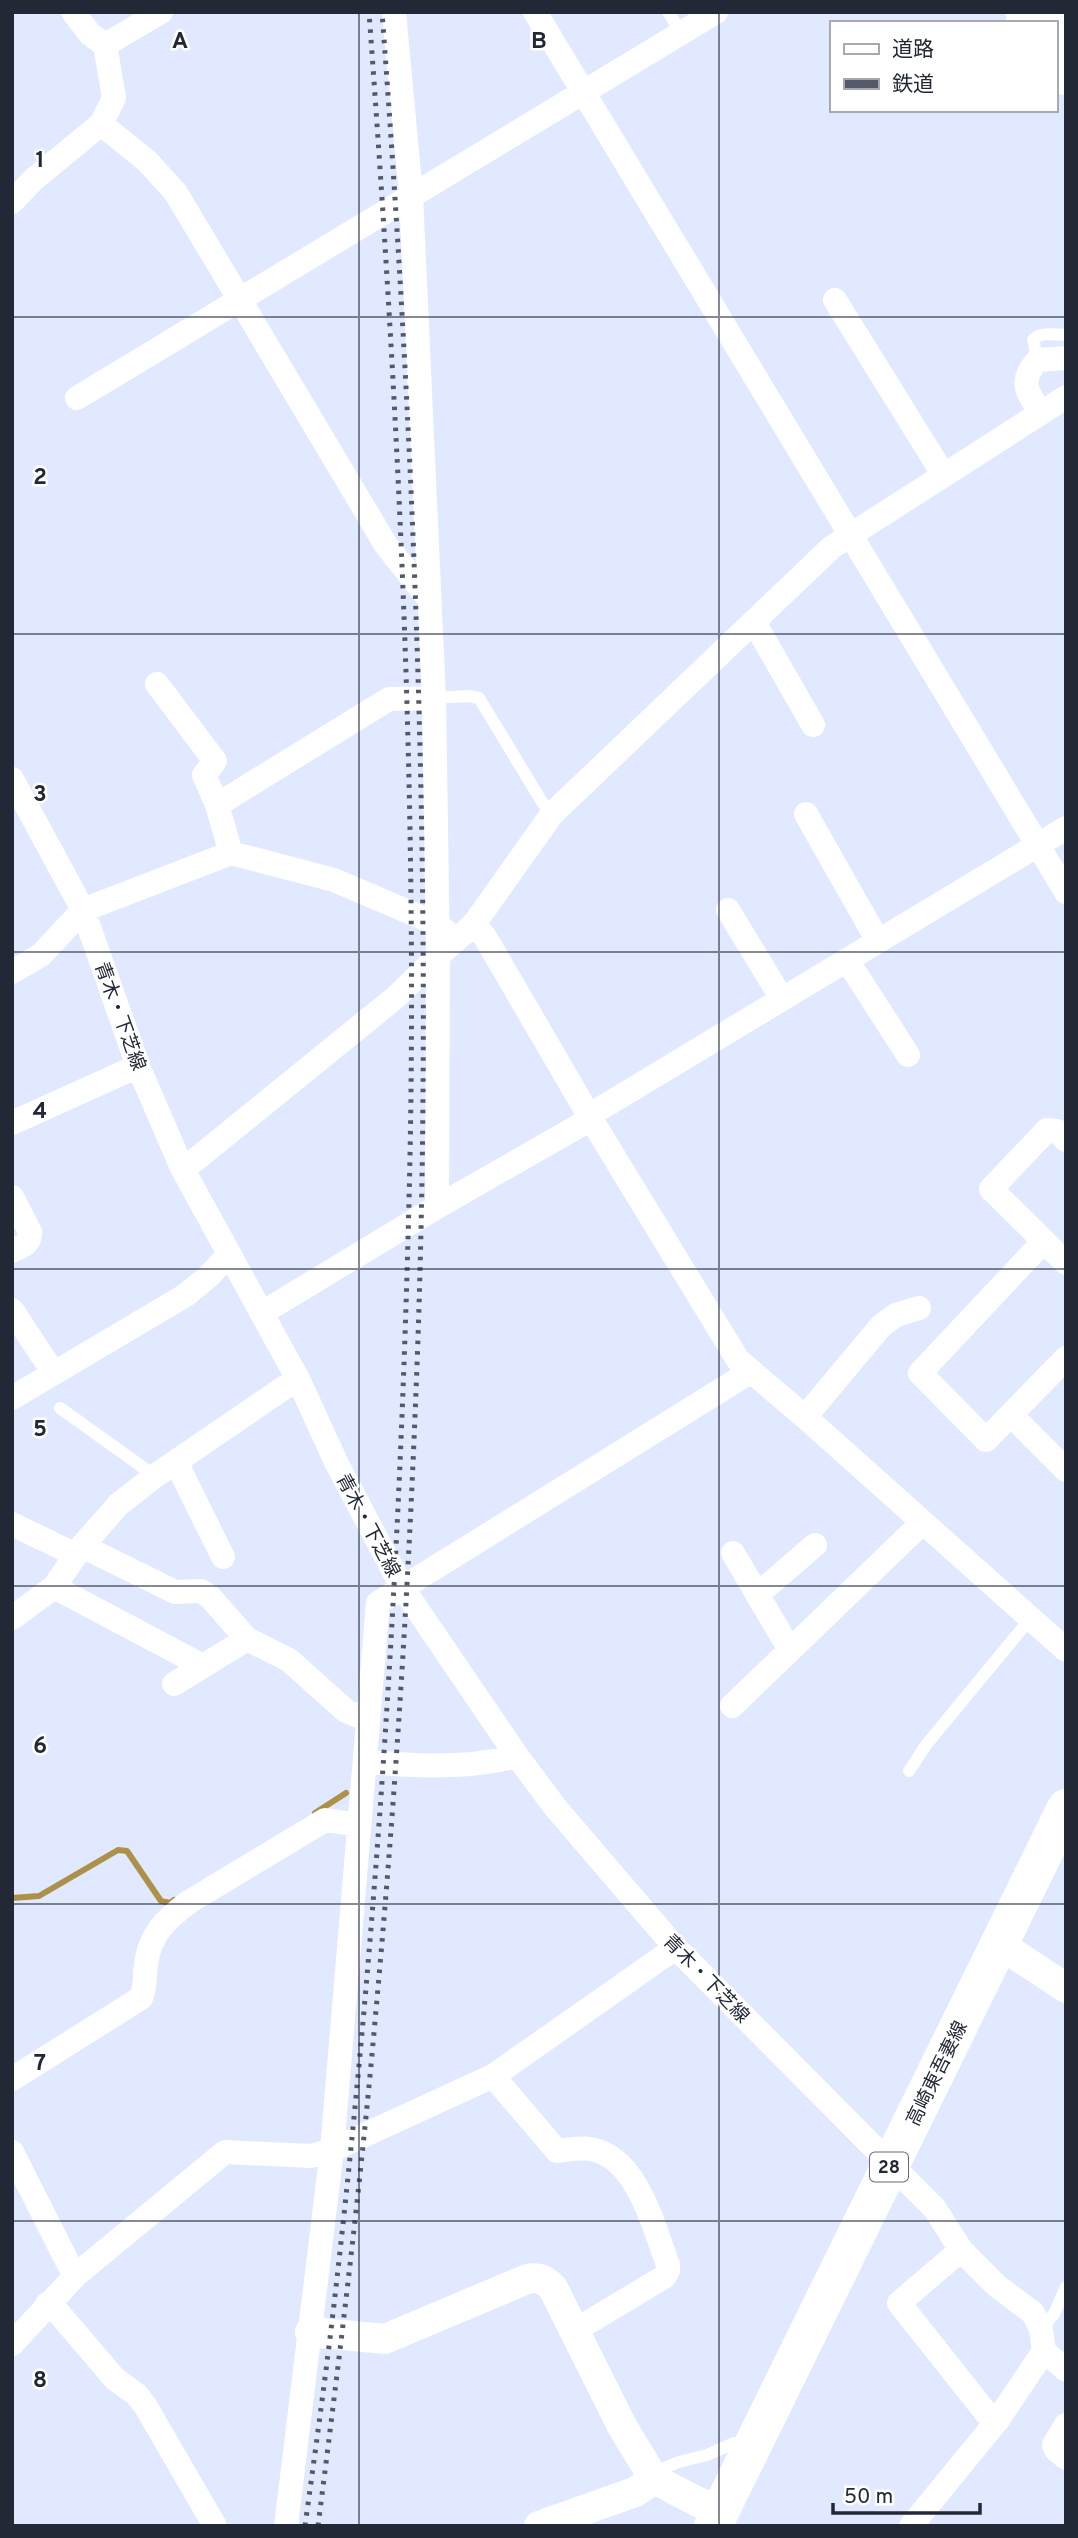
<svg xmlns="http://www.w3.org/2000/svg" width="1078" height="2538" font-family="Overpass,'Noto Sans JP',sans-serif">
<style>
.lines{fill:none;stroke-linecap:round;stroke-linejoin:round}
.stream{stroke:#ad9148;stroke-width:6}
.service{stroke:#fff;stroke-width:12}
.minor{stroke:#fff;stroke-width:24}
.tertiary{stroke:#fff;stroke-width:30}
.primary{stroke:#fff;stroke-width:38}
.rail{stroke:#535969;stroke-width:5;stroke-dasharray:3.5 7;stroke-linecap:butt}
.grid{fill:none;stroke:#232836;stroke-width:2;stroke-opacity:0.55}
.labels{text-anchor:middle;stroke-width:5;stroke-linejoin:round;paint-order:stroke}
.shield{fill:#fff;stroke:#656872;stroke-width:2}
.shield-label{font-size:18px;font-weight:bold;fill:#232836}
.street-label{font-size:19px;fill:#232836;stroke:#fff}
.grid-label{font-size:23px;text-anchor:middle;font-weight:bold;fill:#232836;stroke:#fff;stroke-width:5;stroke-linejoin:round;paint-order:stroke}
</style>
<rect width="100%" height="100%" fill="#e0e9ff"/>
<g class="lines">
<path class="stream" d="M315 1813 346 1793
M12 1898 39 1896 118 1850 127 1851 161 1901 170 1903 174 1900"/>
<path class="service" d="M668 12 681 32
M1038 360 1033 340C1041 331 1054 335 1066 335
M434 698 469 696 479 698 542 802 552 814
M60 1408 155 1476
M909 1771 926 1745 1030 1619
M1041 2329 1054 2314 1066 2287
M654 2479 666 2467 679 2462 707 2455 734 2443H749"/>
<path class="minor" d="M73 12 90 34 105 45
M394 12 411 195 434 698 438 956 437 1207
M535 12 1066 892
M101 124 147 161 176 193 386 545 428 598
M12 202 34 179 101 124 114 98 105 45 161 12
M835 300 943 474
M77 398 716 12
M1040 412C1026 391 1019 380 1038 360L1066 358
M754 622 813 725
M157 684 215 761 204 775 217 805
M12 779 83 910 138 1066 182 1168 299 1381 336 1462 402 1587 517 1756 555 1807 674 1946 935 2209 961 2250 997 2286 1033 2313 1041 2329 1044 2351 1066 2370
M806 814 878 941
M231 853 217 805 389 699 434 698
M728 910 782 999
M474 924 485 937 591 1119 738 1360 805 1417 1066 1650
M847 960 908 1055
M12 972 41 955 83 910 231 853 334 880 437 924 448 933
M12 1123 138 1066
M1066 1140 1057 1131 1047 1130 991 1189 1066 1263
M182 1168 194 1161 396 997 438 956 474 924 552 814 832 547 1066 397
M12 1197 30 1232C31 1244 22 1246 12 1251
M1044 1241 920 1373 986 1440 1066 1358
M12 1310 53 1372
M262 1313 437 1207 591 1119 598 1110 1066 828
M12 1398 186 1295 210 1275 228 1255
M1011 1415 1066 1470
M805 1417 881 1326 896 1315 919 1308
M176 1462 223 1557
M12 1524 76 1555
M82 1546 175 1592 201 1591 210 1597 247 1639 289 1660 346 1711 368 1720
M733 1553 790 1650
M54 1587 203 1666
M757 1595 815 1545
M12 1618 54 1587 82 1546 119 1504 155 1476 285 1387 299 1381
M174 1684 247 1639
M732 1706 922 1523
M365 1761C415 1767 468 1769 517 1756
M493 2076 557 2151C567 2150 580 2147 590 2149 637 2156 654 2227 668 2265V2271L664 2277 574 2331
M12 2079 141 1998C146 1987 144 1976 146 1965 149 1935 166 1919 189 1902L325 1820 359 1825
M12 2152 68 2263 76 2275
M961 2250 899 2303 987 2414 997 2421
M47 2304 56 2310 115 2379 137 2395 146 2407 215 2526
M12 2344 76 2275 225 2152 311 2156 332 2150 493 2076 664 1956 674 1946
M1066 2425 1054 2445 1056 2450 1066 2458
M286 2526 332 2150 378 1603 750 1372
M911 2526 997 2421 1044 2351"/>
<path class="tertiary" d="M999 1944 1066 1988
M310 2332 385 2339 527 2279C539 2277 544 2279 553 2288L622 2426 654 2479 698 2502 720 2511
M539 2526 635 2492 654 2479"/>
<path class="primary" d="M1024 12 1031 23
M1053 12 1066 31
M1055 60 1066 76
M713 2526 1066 1808"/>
<path class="rail" d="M305 2526C316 2446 327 2367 336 2287 377 1928 400 1563 409 1201 419 805 398 407 369 12
M318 2526C340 2354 361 2182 376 2010 394 1813 407 1614 415 1416 435 949 417 479 382 12"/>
</g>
<path class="grid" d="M359 12V2526M719 12V2526M12 317H1066M12 634H1066M12 952H1066M12 1269H1066M12 1586H1066M12 1904H1066M12 2221H1066"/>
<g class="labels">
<rect class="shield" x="870" y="2152.5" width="38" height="29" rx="5"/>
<g class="shield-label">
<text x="889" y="2173">28</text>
</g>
<g class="street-label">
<text transform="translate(121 1016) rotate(70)" y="7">青木・下芝線</text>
<text transform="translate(369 1525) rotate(62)" y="7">青木・下芝線</text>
<text transform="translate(707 1978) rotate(46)" y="7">青木・下芝線</text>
<text transform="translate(936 2073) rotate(-64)" y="7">高崎東吾妻線</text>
</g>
</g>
<g class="grid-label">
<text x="180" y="48">A</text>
<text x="539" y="48">B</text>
<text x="40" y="167">1</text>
<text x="40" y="484">2</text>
<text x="40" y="801">3</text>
<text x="40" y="1118">4</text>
<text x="40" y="1436">5</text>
<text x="40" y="1753">6</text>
<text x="40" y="2070">7</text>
<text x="40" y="2387">8</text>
</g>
<rect width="1078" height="2538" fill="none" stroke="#232836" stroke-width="28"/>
<rect x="830" y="21" width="228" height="91" fill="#ffffff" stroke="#a7a9af" stroke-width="2"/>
<rect x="844" y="44" width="35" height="10" fill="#ffffff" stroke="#a7a9af" stroke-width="2"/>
<text x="892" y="56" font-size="21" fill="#232836">道路</text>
<rect x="844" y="79" width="35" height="10" fill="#535969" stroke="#a7a9af" stroke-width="2"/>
<text x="892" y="91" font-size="21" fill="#232836">鉄道</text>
<path d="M833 2503v10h147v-10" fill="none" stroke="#232836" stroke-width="3.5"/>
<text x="844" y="2503" font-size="21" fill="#232836" stroke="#ffffff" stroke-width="5" paint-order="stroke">50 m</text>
</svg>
